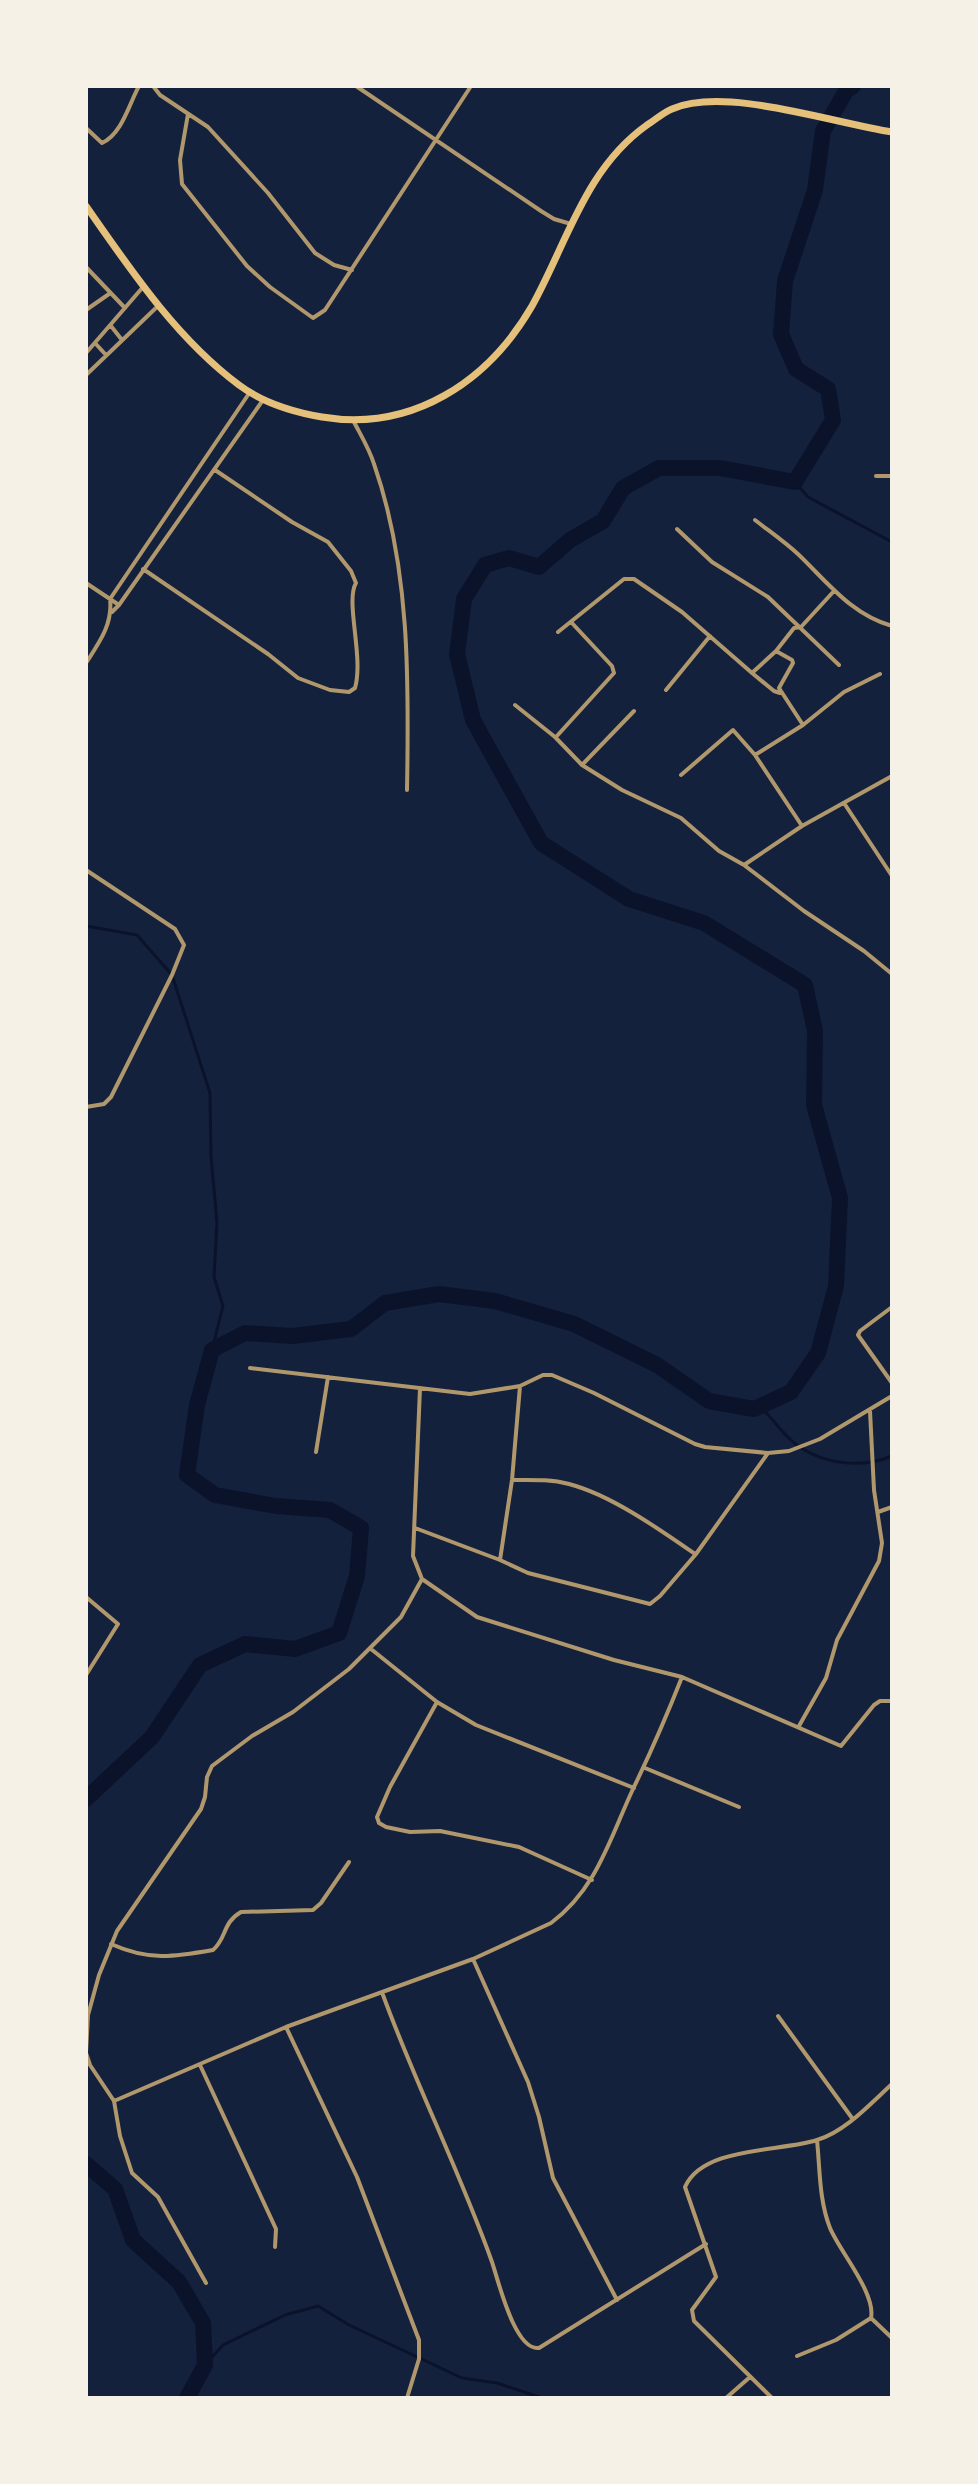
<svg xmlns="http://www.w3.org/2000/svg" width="978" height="2484" font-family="Inter,sans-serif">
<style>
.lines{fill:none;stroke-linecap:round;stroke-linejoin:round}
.stream{stroke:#0b132b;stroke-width:3}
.river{stroke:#0b132b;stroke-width:16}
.minor{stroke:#b1986c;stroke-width:4}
.trunk{stroke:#e5c07b;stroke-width:7}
</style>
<rect width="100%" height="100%" fill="#14213d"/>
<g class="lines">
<path class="stream" d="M795 482 808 497 892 542
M86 926 137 935 172 975 210 1093 211 1156 217 1223 214 1277 223 1306 212 1350
M761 1407C774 1420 785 1438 801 1448 828 1465 863 1468 892 1456
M205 2365 223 2345 285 2315 318 2306 349 2325 462 2378 497 2383 542 2398"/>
<path class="river" d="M86 1799 152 1737 200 1665 245 1644 295 1649 339 1633 357 1576 361 1528 330 1510 276 1506 215 1495 187 1475 197 1405 212 1350 245 1333 292 1336 351 1329 385 1303 439 1294 495 1301 574 1324 657 1365 709 1401 754 1409 791 1392 818 1353 836 1286 840 1198 814 1105 815 1031 805 985 704 923 629 899 541 843 473 720 457 654 464 599 485 565 509 558 539 567 570 540 603 521 623 488 659 468H720L795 482 833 420 828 389 796 369 781 334 785 281 815 190 823 131 846 91 853 86
M86 2164 115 2189 133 2240 179 2282 203 2323 205 2365 187 2398"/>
<path class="minor" d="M153 86 160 95 208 127 268 193 315 253 334 265 352 270
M356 86 541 211 554 219 571 224
M188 114 180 160 182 184 247 266 270 287 313 318 325 310 471 86
M86 128 102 143C122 134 129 104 139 86
M86 267 125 308
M86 310 109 294
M111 326 122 340
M95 343 106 355
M86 353 143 287
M86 375 159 305
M353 420C360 434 369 448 374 464 410 567 409 681 407 790
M876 476H892
M755 520C769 531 785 542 799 555 828 583 852 615 892 626
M677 529 712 562 768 597 839 665
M143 569 268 654 298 678 330 690 349 692 355 688C364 657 345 601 356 583L351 571 328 542 292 522 215 470
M86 583 119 605
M112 612 119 605 263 400
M558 632 624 579H634L682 612 752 673 776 651 794 628 801 627 834 591
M776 651 792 660 793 663 779 688 803 725
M86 663C99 643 113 624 110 599L250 392
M752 673 774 691 780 693
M666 690 710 636
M515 705 555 737 582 765 622 790 681 818 719 851 744 865 804 911 864 951 892 974
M556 737 614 673 612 666 571 622
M755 755 803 725 844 692 880 674
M582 765 634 711
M681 775 733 730 755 755 802 826
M844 803 892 876
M744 865 802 826 892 776
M86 870 175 929 184 945 172 975 111 1097 104 1104 86 1107
M892 1307 860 1331 858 1335 892 1383
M250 1368 470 1394 520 1386 543 1375H552L594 1393 695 1444 705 1447 768 1453 789 1451 820 1439 892 1396
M420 1388 413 1556 422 1579 477 1617 614 1660 682 1677 841 1746 874 1705 880 1701H892
M316 1452 328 1377
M512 1480C531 1480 550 1479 569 1484 611 1495 659 1529 695 1554
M878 1512 892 1507
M415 1528 500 1560 528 1573 650 1604 660 1596 696 1554 768 1453
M500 1560 512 1480 520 1386
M86 1597 118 1624 86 1675
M371 1649 437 1702 476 1725 634 1788
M437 1702 390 1787 377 1817 379 1823 386 1827 410 1832 440 1831 519 1847 592 1880
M799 1726 826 1678 837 1640 879 1561 882 1543 874 1490 870 1411
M645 1768 739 1807
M111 1944C149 1961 173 1957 213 1950 227 1938 222 1923 241 1912L313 1910 321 1903 349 1862
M473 1959 528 2082 539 2117 553 2178 617 2300
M383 1995C416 2085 460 2172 492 2262 499 2283 515 2351 539 2348L706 2244
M778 2016 852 2118
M286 2027 357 2177 419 2340V2359L407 2398
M200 2065 276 2229 275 2247
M114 2101 286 2027 473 1959 551 1923C597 1889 610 1838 633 1789 651 1752 667 1715 682 1677
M817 2140C820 2169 819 2200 830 2228 840 2252 876 2293 871 2318L892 2338
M206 2283 158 2197 132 2173 120 2136 114 2101 90 2065 86 2053 88 2015 99 1975 117 1931 201 1809 205 1797 207 1777 212 1766 252 1736 293 1712 349 1669 401 1617 422 1579
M797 2356 836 2340 871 2318
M726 2398 750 2377
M772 2398 694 2321 692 2310 716 2277 685 2187C703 2146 781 2152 817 2140 845 2132 871 2103 892 2084"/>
<path class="trunk" d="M86 206C130 269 176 338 239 385 263 403 293 412 322 417 412 432 488 382 532 306 567 243 585 169 647 125 655 120 664 112 672 109 725 86 833 123 892 132"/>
</g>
<rect width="978" height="2484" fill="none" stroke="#f6f1e7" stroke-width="176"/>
</svg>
